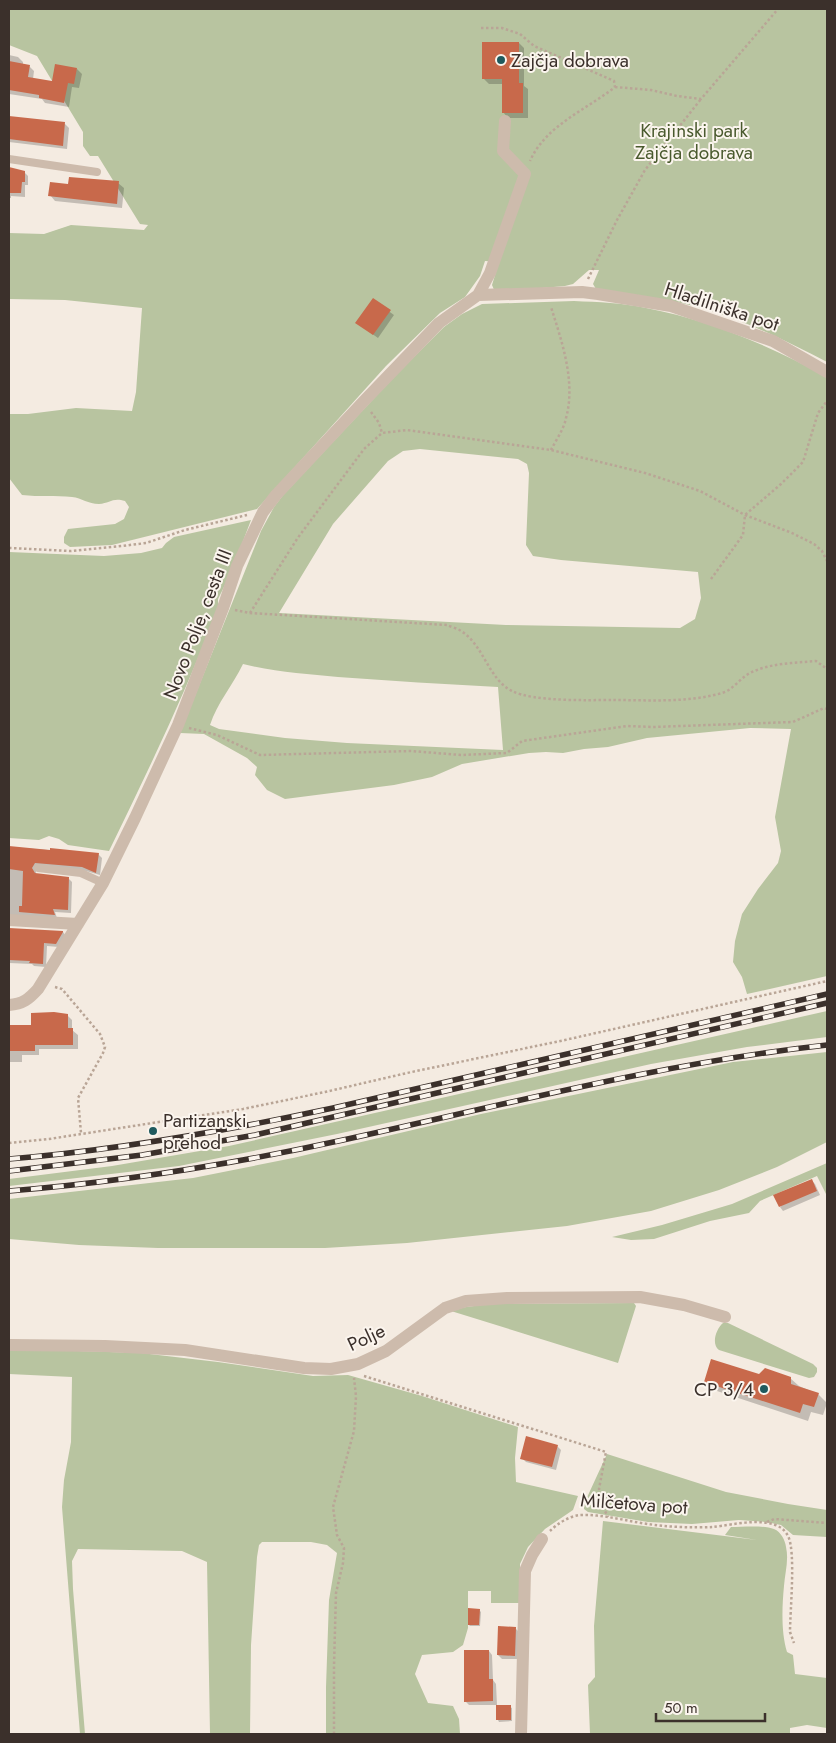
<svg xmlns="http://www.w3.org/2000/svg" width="836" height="1743" font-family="Jost,sans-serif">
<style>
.green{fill:#b8c4a0;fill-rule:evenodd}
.shadow{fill:#0003}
.building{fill:#c8694b}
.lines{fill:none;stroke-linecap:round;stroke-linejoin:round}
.path{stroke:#b9a596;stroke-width:2.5;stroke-dasharray:2.5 2.5;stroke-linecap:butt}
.service{stroke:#cdbbac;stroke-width:8}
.minor{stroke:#cdbbac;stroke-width:12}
.rail-casing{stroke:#3b302b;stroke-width:5.5}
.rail{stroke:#fbf5ee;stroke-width:4;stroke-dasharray:11;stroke-linecap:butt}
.poi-dot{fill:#1f5a5e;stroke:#fbf5ee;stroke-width:2}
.labels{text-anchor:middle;stroke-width:4;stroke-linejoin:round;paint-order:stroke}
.poi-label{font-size:19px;fill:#3b302b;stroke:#fbf5ee;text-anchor:start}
.park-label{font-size:19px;fill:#4a5a2e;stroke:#fbf5ee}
.street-label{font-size:19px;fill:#3b302b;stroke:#fbf5ee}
</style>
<rect width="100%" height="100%" fill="#f4ebe1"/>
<path class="green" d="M9 9H827V362C785 340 740 318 694 306 662 298 628 294 596 289L593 284 599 270H589L573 284 565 286 495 292 492 285 499 262 485 261 480 276 465 297 440 313 386 366 257 509 112 545 70 547 64 543V537L68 529 115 524 124 519 129 507 125 501C113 497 110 503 99 504 88 504 82 498 72 497 56 495 39 497 22 495L9 478V414H28L76 408 132 411 136 392 142 308 65 300 9 299V233L44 234 71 225 144 230 148 225 140 224 98 156H90L83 146V132L37 56 9 45Z
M574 301C598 302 623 303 646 308 710 320 770 346 827 377V976L747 994 742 977 733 962 735 941 742 914 758 889 778 863 781 851 775 817 791 729 750 728 647 738 608 747 584 749 563 753 546 752 529 753 462 764 432 777 394 785 285 799 267 790 255 775 257 767 247 758 204 734 180 733 261 531 274 507 284 494 395 376 444 327 462 314 482 304ZM420 449 518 459 527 464 529 473 526 545 533 556 561 560 698 572 701 598 695 619 680 628 506 625 279 613 333 524 388 461 403 451ZM243 664C274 672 307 674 338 677 391 681 445 684 498 687L503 750 347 743 285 738 219 729 210 725C217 703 233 685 243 664Z
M251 520 231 573 218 599V608C186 692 148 771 109 851L68 845 59 839 49 836 39 840 9 838V552L104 556 141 553 162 548 166 543 174 537Z
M827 1011V1037L747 1047 651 1064 337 1134 179 1166 9 1186V1179L112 1166 229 1146Z
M827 1052V1142L777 1167 719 1190 651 1211 567 1226 407 1243 325 1248H158L79 1245 9 1239V1199L193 1178 293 1158 481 1114 733 1062Z
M827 1163V1196L817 1176 760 1201 749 1213 710 1221 654 1239 631 1240 612 1237 662 1225 732 1204Z
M634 1303 636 1306 618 1363 451 1311 459 1308 489 1304Z
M723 1323H728L813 1364 817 1368V1372L814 1377 809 1378 719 1350C711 1344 716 1329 723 1323Z
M9 1350H46L141 1353 218 1362 313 1376 348 1375 422 1396 518 1427 515 1458 516 1482 578 1496 573 1510 545 1529 528 1547 520 1564V1603H491V1591H468V1628L463 1645 453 1652 422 1655 415 1674 428 1703 453 1706 459 1719 460 1734H326V1687L329 1600 337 1553 327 1545 311 1542H262L259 1545 257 1557 251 1645 250 1734H210L207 1562 182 1551 78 1549 72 1561 73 1589 85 1734H80L62 1507 64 1480 71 1442 72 1377 9 1374Z
M607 1454 726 1492 788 1504 827 1510V1537L793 1535 781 1525 766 1522 739 1520 692 1524 648 1522 588 1512 584 1509V1504Z
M603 1521 757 1540 725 1535 731 1527C742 1527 763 1525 774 1529 781 1532 785 1540 786 1547 789 1560 785 1573 784 1586 782 1607 781 1632 787 1652L793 1655 795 1674 827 1678V1728L807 1725 790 1728V1734H590L588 1685 595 1677 594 1626Z"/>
<path class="shadow" d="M519 43 524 48V86L528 89V118H508L503 112V84H489L483 78Z
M9 55 18 57 23 62V65L29 66 34 71 33 79 53 83 77 69 82 74 79 88 72 87 69 107 45 103 42 99 9 94Z
M9 118 65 124 69 128 67 149 9 142Z
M9 171 24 172 28 176V185H25V197L11 196V198H9Z
M118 183 124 188 122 208 55 201 50 195Z
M373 300 394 315 378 338 361 326Z
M10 847 98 854 102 858 100 875 86 871 43 865 36 869V875L68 878 72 882 71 913 55 912 57 918 9 917Z
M9 929 63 932 66 936 59 947 47 946 46 967 34 966 32 964 9 963Z
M67 1015 72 1020V1030L78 1035V1049H39V1055H22V1062H9V1026L32 1027Z
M811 1180 815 1184 820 1195 783 1211 780 1207Z
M760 1376 790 1378 799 1386 818 1394 827 1403 823 1415 811 1412 808 1421 714 1390 705 1382Z
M557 1446 561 1450 556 1470 526 1462 522 1458Z
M479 1610 481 1612 480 1626H470L469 1625Z
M515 1628 519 1632 518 1659H502L498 1655Z
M489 1651 492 1655 493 1680 496 1684 497 1705H469L465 1701Z
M510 1707 512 1708V1721L499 1722 498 1720Z"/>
<path class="building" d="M482 42H519V83H523V113H502V79H482Z
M9 61 30 65 28 77 52 81 55 64 77 68 74 84 68 83 64 103 39 98V95L9 90Z
M9 116 65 122 63 146 9 139Z
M9 167 25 171V182H22L21 193H9Z
M69 177 119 181 117 204 48 196 50 182 68 184Z
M373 298 391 310 373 335 355 323Z
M9 846 50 850V848L99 853 96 873 82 867 35 863 32 868 35 873 69 877 68 910 53 909 55 915 19 912V906H22L23 871 9 869Z
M9 928 63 931V932L56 944 44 943 43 964 29 963 30 961 9 960Z
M54 1012 68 1014V1028H73V1045H35V1051H9V1025H31V1013Z
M812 1179 817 1191 779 1207 773 1195Z
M711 1359 759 1374 765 1368 791 1377V1384L819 1393 814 1407 803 1404 800 1413 704 1382Z
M526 1436 558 1445 552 1467 520 1459Z
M468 1608 480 1609 479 1625H468Z
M498 1626 516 1627 515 1656 497 1655Z
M464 1650H489V1679H493V1701L464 1702Z
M496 1705H511V1720H496Z"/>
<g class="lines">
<path class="path" d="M481 28H502L520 34 534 46 614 81 615 87C586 110 546 125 530 161
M615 87 651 90 677 96 701 99 778 9
M588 279 617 220 645 170 701 99
M371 412 379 423 382 433
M551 450C556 440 564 429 566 418 576 382 562 342 551 307
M9 548 71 551 122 546 146 543 185 530 247 515
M711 579 743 535 745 515 781 484 803 462 818 413 827 401
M235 610 250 613 447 625C451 627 457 628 461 631 484 645 488 679 512 691 534 702 587 700 613 700 649 700 687 703 722 693 733 690 740 678 750 673 770 663 794 663 816 661L827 669
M250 613 297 539 364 449 382 433 407 430 551 450 645 473 700 491 745 515 792 533 814 544 822 551 827 561
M189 728 217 735 260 755 411 751 461 755 507 753 522 741 627 726 653 727 793 722 824 708 827 709
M55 987 62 989 100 1034 105 1047 103 1053 78 1098 81 1133
M9 1143 49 1139 243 1109 325 1092 407 1073 565 1040 827 981
M364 1376 606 1452 599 1489 600 1501 608 1517
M767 1522 774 1519 827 1523
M550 1531C557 1524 569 1516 580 1515 603 1514 625 1521 648 1524 666 1527 694 1528 713 1527 733 1525 777 1513 788 1536 796 1551 790 1612 790 1632L794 1643
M334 1734V1666L336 1593 343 1563 344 1548 337 1535 333 1507 354 1431 356 1396 354 1378"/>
<path class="service" d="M9 159 97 172
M38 868 81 873 103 883"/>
<path class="minor" d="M478 295 582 292 598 294 671 306 773 341 827 372
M9 920 78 924
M9 1005C23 1004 29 999 38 989L103 883 135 818 178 725 223 608 237 566 263 512 276 495 363 402 439 323 478 295 490 273 525 174 503 151 505 121
M9 1345 105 1346 185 1350 304 1368 331 1369 358 1364 386 1351 445 1308 466 1301 507 1298 640 1297 684 1305 725 1317
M521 1734 525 1571 532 1555 542 1539"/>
<defs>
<path id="rail" d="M9 1159C118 1150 225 1131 333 1108L827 994
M9 1171 142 1155 255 1135 827 1003
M9 1191C121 1182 233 1164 343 1140 504 1105 663 1063 827 1045"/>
</defs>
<use href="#rail" class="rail-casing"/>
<use href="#rail" class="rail"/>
</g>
<g class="poi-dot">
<circle cx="501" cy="60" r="5"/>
<circle cx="153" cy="1131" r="5"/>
<circle cx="764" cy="1389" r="5"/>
</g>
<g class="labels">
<g class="poi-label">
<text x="511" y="67">Zajčja dobrava</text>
<text x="163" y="1127">Partizanski<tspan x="163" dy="22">prehod</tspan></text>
<text x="754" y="1396" text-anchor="end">CP 3/4</text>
</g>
<g class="park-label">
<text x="694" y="137">Krajinski park<tspan x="694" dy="22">Zajčja dobrava</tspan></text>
</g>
<g class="street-label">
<text transform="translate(722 306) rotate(18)" y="7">Hladilniška pot</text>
<text transform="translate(197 624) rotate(-69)" y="7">Novo Polje, cesta III</text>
<text transform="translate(366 1337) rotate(-25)" y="7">Polje</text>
<text transform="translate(634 1503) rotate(4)" y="7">Milčetova pot</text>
</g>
</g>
<rect width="836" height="1743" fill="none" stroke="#3b302b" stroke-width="20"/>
<path d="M656 1713v8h109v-8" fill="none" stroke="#3b302b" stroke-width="2.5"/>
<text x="664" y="1713" font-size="15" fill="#3b302b" stroke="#fbf5ee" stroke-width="4" paint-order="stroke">50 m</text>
</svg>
